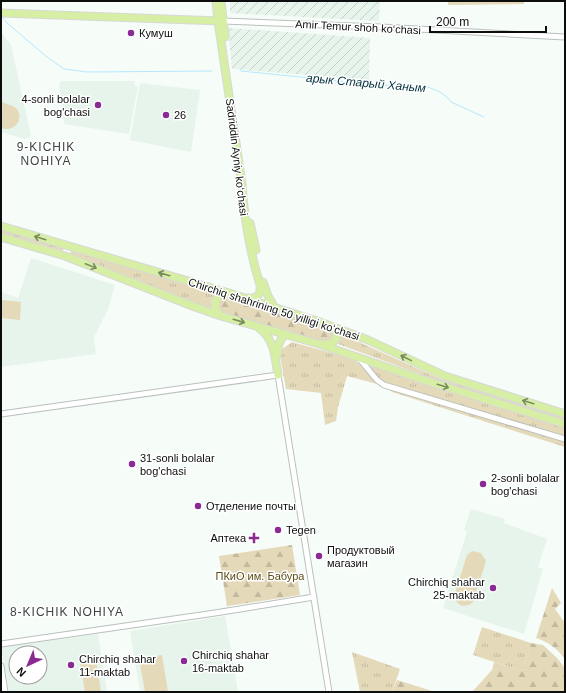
<svg xmlns="http://www.w3.org/2000/svg" width="566" height="693" font-family="Helvetica,sans-serif">
<style>
.built{fill:#e6f4eb;fill-rule:evenodd}
.industrial{fill:url(#industrial-furrows)}
.grass{fill:url(#grass-tufts)}
.forest{fill:url(#forest-firs)}
.green{fill:#e4d9b9}
.lines{fill:none;stroke-linecap:round;stroke-linejoin:round}
.stream{stroke:#b5e8fd;stroke-width:1}
.minor-casing{stroke:#bac1bc;stroke-width:7}
.major-casing{stroke:#d8d8d8;stroke-width:9}
.minor{stroke:#fff;stroke-width:5}
.major{stroke:#d6efa4;stroke-width:7}
.oneway{stroke:#7b8a60}
.poi-dot{fill:#8a2b94;stroke:#fff;stroke-width:1.5}
.labels{text-anchor:middle;stroke-width:3;stroke-linejoin:round;paint-order:stroke}
.street-label{font-size:11px;fill:#0c0e0d;stroke:#fff}
.poi-label{font-size:11px;fill:#0c0e0d;stroke:#fff;text-anchor:start}
.park-label{font-size:11px;fill:#5d4d19;stroke:#fff}
.water-label{font-size:12px;font-style:italic;fill:#023240;stroke:#fff}
.neighbourhood-label{font-size:12px;letter-spacing:1px;fill:#3e4340;stroke:#fff}
</style>
<defs>
<pattern id="industrial-furrows" width="10" height="10" patternUnits="userSpaceOnUse"><rect width="10" height="10" fill="#e6f4eb"/><path d="M-1 1l2-2M0 10L10 0M9 11l2-2" fill="none" stroke="#c4d0c8"/></pattern>
<pattern id="grass-tufts" width="24" height="20" patternUnits="userSpaceOnUse"><rect width="24" height="20" fill="#e4d9b9"/><path d="M3 7l-1-3M5 7V3M7 7l1-3M15 17l-1-3M17 17v-4M19 17l1-3" fill="none" stroke="#c2b99e"/></pattern>
<pattern id="forest-firs" width="22" height="20" patternUnits="userSpaceOnUse"><rect width="22" height="20" fill="#e4d9b9"/><path d="M5 1l3.5 6h-7zM16 11l3.5 6h-7z" fill="#c2b99e"/></pattern>
</defs>
<rect width="100%" height="100%" fill="#f6fcf8"/>
<path class="built" d="M1 32 11 45 31 136 25 139 1 132Z
M61 81H135L134 85 138 86 129 134 64 124 59 85Z
M140 83 200 90 191 152 130 140Z
M31 258 115 285 108 309 94 337 96 354 1 367V292L18 298Z
M471 509 505 519 504 523 547 539 538 567 543 569 524 634 443 608 467 532 464 530Z
M225 616 238 691 232 692H140L130 631Z
M98 634 107 692H9L1 647ZM16 653H40V677H16Z"/>
<path class="industrial" d="M230 1H380L379 21 230 13Z
M228 28 370 38 369 80 232 69Z"/>
<path class="grass" d="M1 229 64 248 63 251 1 233Z
M71 251 216 292 211 301V309L70 254Z
M341 334 443 380 565 418V420L442 382 338 344Z
M292 342 353 359 358 363 377 384 347 376 338 407 336 421 325 425 321 393 286 389 280 356 282 349Z
M370 364 565 426V447L392 392 373 371Z
M482 627 531 643 522 671 473 655Z
M352 652 400 669 392 692H360Z"/>
<path class="forest" d="M225 297 329 329 333 333V339L325 342 223 313C217 308 218 300 225 297Z
M292 545 300 595 227 606 219 556Z
M552 588 561 603 555 609 565 623V659C557 648 548 642 536 638Z
M531 643 543 645 557 658 565 668V692H472L492 670 494 662 522 671Z
M397 680 432 691 392 692Z"/>
<path class="green" d="M448 1H524V4L448 5Z
M1 102C6 104 12 105 16 108 25 118 15 133 1 128Z
M1 300 21 302 20 320 1 318Z
M472 551 481 553 486 561 473 602C465 609 456 606 454 596L467 555Z
M162 655 168 692H145L139 659Z
M96 660 101 692H85L80 663Z"/>
<g class="lines">
<path class="stream" d="M2 17 7 23 47 57 64 69 87 72 212 71
M241 71 379 85 428 87 440 92 449 99 451 102 484 117"/>
<defs>
<path id="minor" d="M223 21 381 27 565 37
M358 357 377 380 384 385 565 439
M1 414 278 375 329 692
M1 644 215 613 314 597
M1 666 5 692"/>
<path id="major" d="M216 1 218 21 242 184C244 218 250 252 260 285 261 294 258 299 248 298
M221 1 225 37
M1 13 221 21
M250 223 256 250
M1 226 229 293 317 321 368 340 445 376 565 414
M1 237 65 256 195 307 221 316 319 344 421 379 565 424
M263 282 268 296 275 308
M221 316C214 309 213 302 220 295L227 293
M259 328C275 339 275 359 278 375
M324 344 332 343 337 338 336 332 331 326
M277 355C278 347 279 339 286 334"/>
</defs>
<use href="#minor" class="minor-casing"/>
<use href="#major" class="major-casing"/>
<use href="#minor" class="minor"/>
<use href="#major" class="major"/>
</g>
<defs><path id="oneway-shaft" d="M-6 0H5M1.5-3L5.5 0L1.5 3" fill="none" stroke-width="1.6" stroke-linecap="round" stroke-linejoin="round"/></defs>
<g class="oneway">
<use href="#oneway-shaft" transform="translate(40 238) rotate(-163)"/>
<use href="#oneway-shaft" transform="translate(91 266) rotate(22)"/>
<use href="#oneway-shaft" transform="translate(164 274) rotate(-164)"/>
<use href="#oneway-shaft" transform="translate(239 321) rotate(16)"/>
<use href="#oneway-shaft" transform="translate(406 358) rotate(-154)"/>
<use href="#oneway-shaft" transform="translate(443 386) rotate(17)"/>
<use href="#oneway-shaft" transform="translate(528 402) rotate(-163)"/>
</g>
<g class="poi-dot">
<circle cx="131" cy="33" r="4"/>
<circle cx="98" cy="105" r="4"/>
<circle cx="166" cy="115" r="4"/>
<circle cx="132" cy="464" r="4"/>
<circle cx="483" cy="484" r="4"/>
<circle cx="198" cy="506" r="4"/>
<circle cx="278" cy="530" r="4"/>
<path d="M252 532h4v4h4v4h-4v4h-4v-4h-4v-4h4z"/>
<circle cx="319" cy="556" r="4"/>
<circle cx="493" cy="588" r="4"/>
<circle cx="184" cy="661" r="4"/>
<circle cx="71" cy="665" r="4"/>
</g>
<g class="labels">
<g class="street-label">
<text transform="translate(358 27) rotate(3)" y="4">Amir Temur shoh ko‘chasi</text>
<text transform="translate(237 157) rotate(83)" y="4">Sadriddin Ayniy ko‘chasi</text>
<text transform="translate(274 309) rotate(18)" y="4">Chirchiq shahrining 50 yilligi koʻchasi</text>
</g>
<g class="poi-label">
<text x="139" y="37">Кумуш</text>
<text x="90" y="103" text-anchor="end">4-sonli bolalar<tspan x="90" dy="13">bog'chasi</tspan></text>
<text x="174" y="119">26</text>
<text x="140" y="462">31-sonli bolalar<tspan x="140" dy="13">bog'chasi</tspan></text>
<text x="491" y="482">2-sonli bolalar<tspan x="491" dy="13">bog'chasi</tspan></text>
<text x="206" y="510">Отделение почты</text>
<text x="286" y="534">Tegen</text>
<text x="246" y="542" text-anchor="end">Аптека</text>
<text x="327" y="554">Продуктовый<tspan x="327" dy="13">магазин</tspan></text>
<text x="485" y="586" text-anchor="end">Chirchiq shahar<tspan x="485" dy="13">25-maktab</tspan></text>
<text x="192" y="659">Chirchiq shahar<tspan x="192" dy="13">16-maktab</tspan></text>
<text x="79" y="663">Chirchiq shahar<tspan x="79" dy="13">11-maktab</tspan></text>
</g>
<g class="park-label">
<text x="260" y="580">ПКиО им. Бабура</text>
</g>
<g class="water-label">
<text transform="translate(366 83) rotate(5)" y="4">арык Старый Ханым</text>
</g>
<g class="neighbourhood-label">
<text x="46" y="151">9-KICHIK<tspan x="46" dy="14">NOHIYA</tspan></text>
<text x="67" y="616">8-KICHIK NOHIYA</text>
</g>
</g>
<rect width="566" height="693" fill="none" stroke="#0c0e0d" stroke-width="4"/>
<g transform="translate(28 665) rotate(224)"><circle r="19" fill="#ffffff" stroke="#9e9f9e"/>
<path d="M0-3L7 15L0 10L-7 15Z" fill="#8a2b94"/>
<text y="-6" font-size="11" font-weight="bold" text-anchor="middle" fill="#0c0e0d">N</text>
</g>
<path d="M430 26v6h116v-6" fill="none" stroke="#0c0e0d" stroke-width="2"/>
<text x="436" y="26" font-size="12" fill="#0c0e0d" stroke="#ffffff" stroke-width="3" paint-order="stroke">200 m</text>
</svg>
